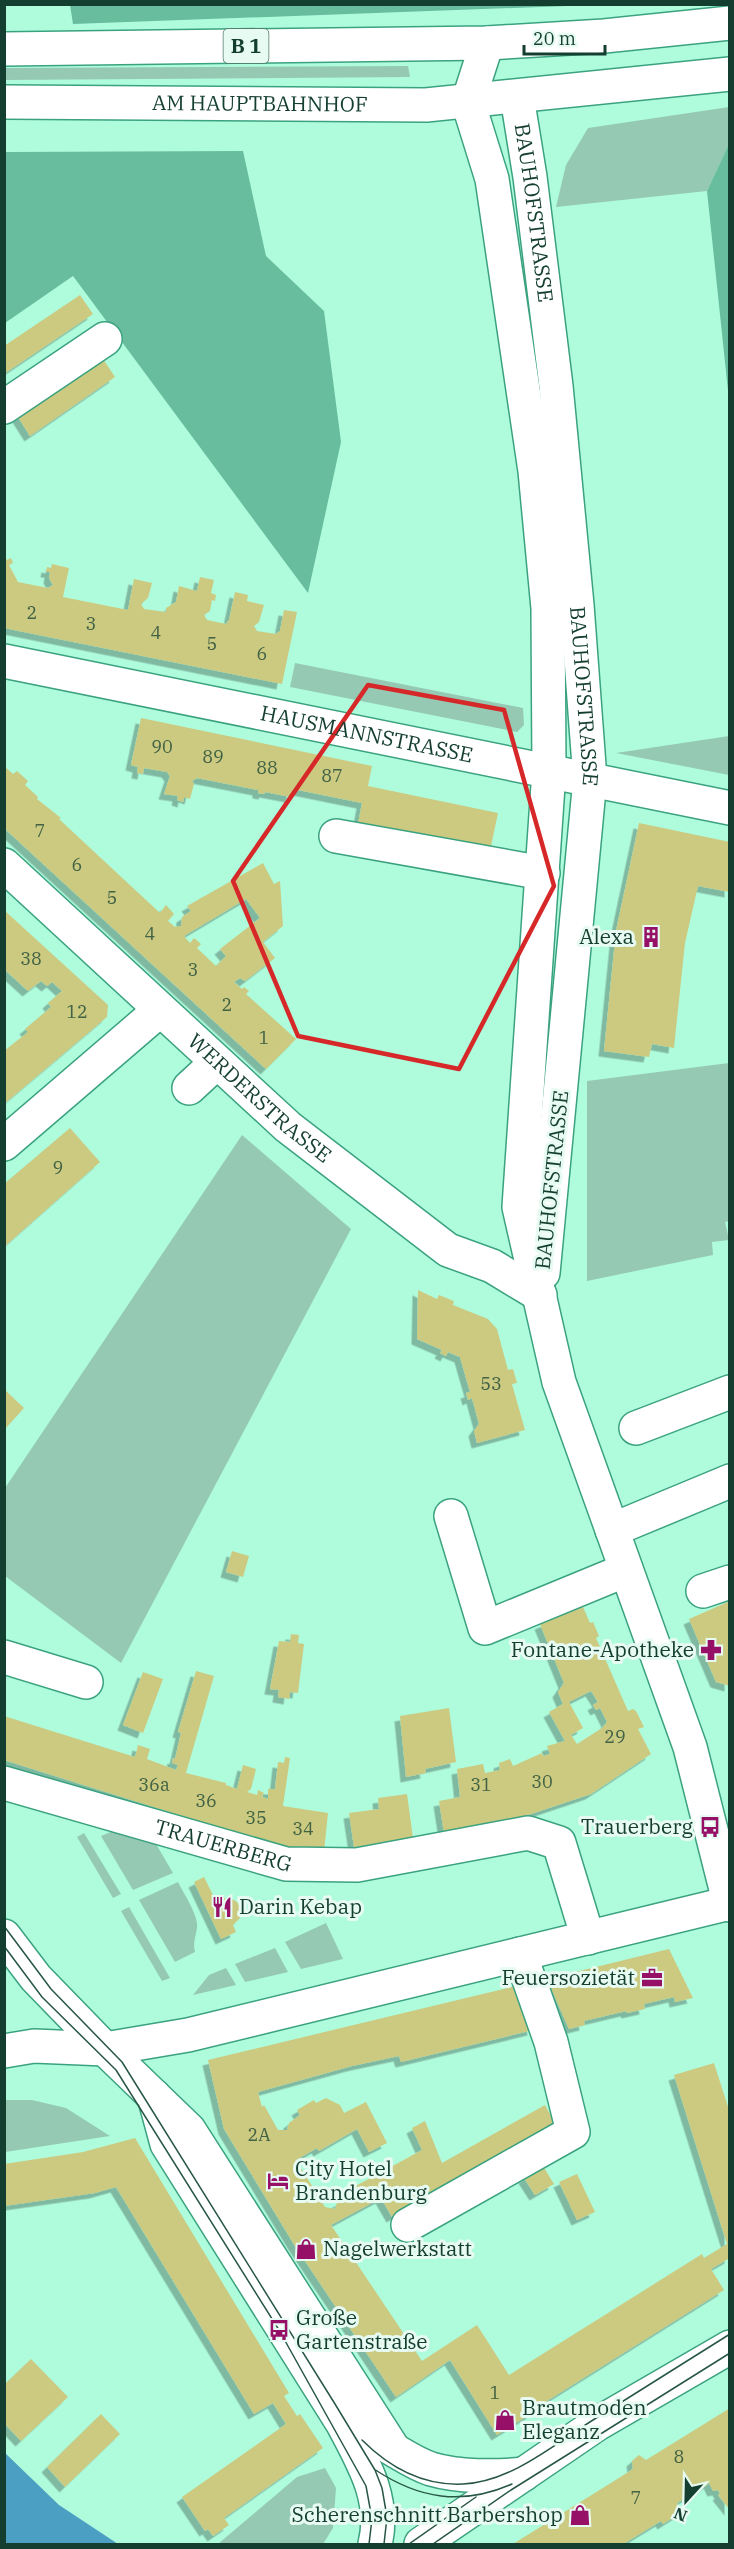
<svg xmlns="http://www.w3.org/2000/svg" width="734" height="2549" font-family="'IBM Plex Serif',serif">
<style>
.green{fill:#95c9b4}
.forest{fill:#68bd9e}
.water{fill:#4b9fc2}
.building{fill:#cbca80;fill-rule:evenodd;filter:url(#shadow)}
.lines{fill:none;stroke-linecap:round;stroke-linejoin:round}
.minor-casing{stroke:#3ba280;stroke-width:36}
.major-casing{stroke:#3ba280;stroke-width:36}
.minor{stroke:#fff;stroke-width:33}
.major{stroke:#fff;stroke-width:33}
.tram{stroke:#285746;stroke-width:1.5}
.marked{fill:none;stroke:#d62828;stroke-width:4.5;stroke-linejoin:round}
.labels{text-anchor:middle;stroke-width:6;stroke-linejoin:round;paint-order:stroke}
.number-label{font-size:18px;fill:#426244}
.shield{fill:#e8fbf3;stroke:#54776a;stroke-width:1.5}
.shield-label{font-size:20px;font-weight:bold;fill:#143f30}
.street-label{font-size:21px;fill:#143f30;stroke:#e8fbf3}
.poi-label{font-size:21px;fill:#143f30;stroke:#e8fbf3;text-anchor:end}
</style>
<defs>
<filter id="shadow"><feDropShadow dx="-5.5" dy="5.5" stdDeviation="0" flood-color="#0004"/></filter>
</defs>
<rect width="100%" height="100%" fill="#affcdd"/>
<path class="green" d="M408 66 410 77 4 80 5 68Z
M729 107V144L707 191 556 207 566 165 588 128Z
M295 663 523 708 524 725 517 732 290 687Z
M729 736V775L616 753Z
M729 1063 730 1221 725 1222 729 1240 712 1242 713 1255 587 1281V1081Z
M242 1135 351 1229 121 1663 5 1576V1488Z
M113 1831 156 1844 173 1873 133 1890 101 1836Z
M84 1833 121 1894 113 1898 77 1837Z
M178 1882C184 1894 195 1910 197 1923 198 1933 192 1940 195 1952L175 1962 139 1900Z
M129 1907 170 1978 162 1981 121 1911Z
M326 1923 343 1959 301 1969 285 1942Z
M275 1948 288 1972 245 1982 235 1964Z
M226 1968 236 1985 193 1995 209 1975Z
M5 2100H32L66 2108 110 2136 5 2152Z
M325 2468 336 2488 333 2528 323 2544H218L297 2477Z"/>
<path class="forest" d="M70 5V4L594 5 73 24Z
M729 144H730L729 400 707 191Z
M243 151 266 256 324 311 341 442 308 593 73 276 5 323V152Z"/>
<path class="water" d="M4 2452 59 2505 118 2544H5Z"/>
<path class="building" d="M80 295 93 314 4 374V346Z
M103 359 115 377 30 436 18 417Z
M4 556 7 560 11 558 13 563 9 565 18 582 48 588 53 585 49 578 50 572H46L47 567 51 568 52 564 69 568 63 597 128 610 134 579 152 583 148 598 141 604 144 609 166 612V608L176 602 179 586 197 591 200 577 214 580 211 593 216 595 215 601 212 600 210 611 204 615 207 620 226 624 229 620 235 592 248 595 247 601 264 605 259 622 254 626 257 631 276 634 280 631 284 610 297 612 282 684 4 628Z
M141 718 372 766 368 786 498 813 490 851 358 824 362 803 293 789 291 797 265 792 264 794 258 793V790L197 778 192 781 194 784 190 799 184 797 183 802 177 800 178 796 164 794 170 776 167 772 144 768 143 774 137 773 138 767 131 765Z
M4 766 13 774 17 771 28 781 25 785 38 797 37 799 61 818 59 819 160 913 166 905 174 914 168 921 175 927 181 926 182 917 191 911 187 906 263 863 274 884 280 881 283 926 263 942 275 958 245 981 240 978 234 982 242 989 244 987 249 991 246 994 296 1039 266 1069 4 828ZM246 899 260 918 220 949 226 956 216 966 197 948 201 944 194 938 190 943 184 936Z
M639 823 730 842V892L698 886 685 943 674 1048 652 1044 649 1057 604 1051 616 931Z
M4 910 108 1005 107 1017 4 1104V1051L28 1032 25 1029 51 1007 48 1003 62 991 52 982 47 986 41 981 28 991 4 969Z
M70 1128 100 1162 4 1247V1184Z
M418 1290 437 1299 439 1295 454 1301 453 1305 488 1319 497 1329 508 1370 513 1369 517 1383 512 1384 525 1430 477 1443 474 1431 479 1424 472 1398 468 1400 466 1393 470 1392 460 1357 448 1352 446 1356 440 1353 442 1350 417 1339Z
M4 1389 24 1408 4 1430Z
M232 1551 249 1556 243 1577 226 1572Z
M730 1601V1686L716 1682 689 1619Z
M583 1607 590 1623 593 1622 599 1636 596 1638 628 1711 633 1709 636 1711 644 1727 638 1729 651 1754 591 1794 510 1821 444 1833 439 1801 460 1797 457 1769 483 1764 485 1773 500 1770 499 1763 510 1759 513 1766 542 1753 543 1756 550 1754 547 1746 565 1741 549 1712 563 1704 558 1692 564 1683 540 1624ZM591 1691 598 1702 593 1705 596 1710 600 1708 607 1722 602 1728 577 1744 571 1735 583 1728 569 1702Z
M291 1634 299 1635 298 1643 304 1644 298 1693 290 1692 289 1699 278 1697 279 1690 270 1689 279 1641 290 1642Z
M196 1671 214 1676 186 1773 226 1783V1785L237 1789 243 1765 256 1769 251 1789 247 1792 257 1795 258 1790 264 1793 262 1797 268 1799V1789H275L278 1762 284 1763 285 1757 290 1758 283 1806 328 1813 324 1852 278 1846 4 1760V1716L135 1757 138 1745 150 1749 147 1759 176 1770 178 1765 172 1763 173 1758 175 1759 181 1733 178 1732Z
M143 1672 163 1679 143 1733 123 1725Z
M449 1708 456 1762 425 1769 426 1773 406 1777 400 1716Z
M407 1794 413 1838 354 1847 349 1813 379 1809 378 1798Z
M204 1877 216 1901 224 1898 232 1899 237 1902 241 1909 240 1918 233 1925 236 1932 221 1939 194 1882Z
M669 1949 693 1998 675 2002 674 1997 644 2004 645 2009 627 2013 626 2011 584 2021 585 2025 569 2029 547 1979Z
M524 1984 533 2030 401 2062 399 2056 352 2066 258 2092 262 2107 264 2105 278 2130H287L289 2123 300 2115 297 2110 314 2100 316 2103 326 2098 340 2105 344 2113 366 2102 387 2143 369 2152 357 2129 319 2151 317 2148 296 2160 325 2207 335 2209 337 2203 350 2195 352 2188 422 2150 412 2128 425 2121 442 2163 545 2105 556 2125 392 2217 381 2198 331 2225 422 2361 477 2325 509 2375 702 2254 704 2258 727 2244 674 2075 714 2063 730 2113V2258L711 2269 724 2290 531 2411 532 2413 497 2435 450 2360 396 2397 295 2246 224 2129 208 2060Z
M135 2138 289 2393 284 2396 297 2416 300 2414 323 2448 224 2518 229 2525 213 2536 208 2529 205 2531 182 2497 286 2424 273 2403 254 2414 116 2187 95 2193 4 2206V2164L83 2152Z
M543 2166 554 2184 535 2195 524 2178Z
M577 2174 595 2212 577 2220 559 2182Z
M31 2359 68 2397 21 2441 5 2424V2384Z
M730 2408V2510L718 2495 720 2494 718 2490 713 2491 709 2483 689 2499 687 2497 677 2503 682 2512 663 2524 661 2521 625 2543 626 2544H513L630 2471 633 2468 632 2461 639 2455 646 2460Z
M101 2414 120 2434 65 2487 47 2467Z"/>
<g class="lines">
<defs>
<g id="minor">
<path id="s1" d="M517 97 530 177 556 386 577 605 590 779 543 1273"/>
<path d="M468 102 492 179 535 471 548 608 549 771 519 1207 559 1382 690 1747 730 1905"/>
<path d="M4 407 105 339"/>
<path id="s2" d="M4 661 730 808"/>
<path d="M336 836 543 873"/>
<path id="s3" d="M4 865 288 1127 448 1250 492 1266 540 1295"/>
<path d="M189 1088 217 1062"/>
<path d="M4 1144 160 1010"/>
<path d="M636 1428 730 1392"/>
<path d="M451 1516 485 1628 626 1570"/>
<path d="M612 1530 730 1481"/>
<path d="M703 1591 730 1582"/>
<path d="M4 1657 86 1682"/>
<path id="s4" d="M4 1783 286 1864 357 1865 528 1833 559 1843 588 1938"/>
<path d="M4 1936 36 1978 105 2049 189 2130 392 2447"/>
<path d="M4 2051 34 2046 105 2049 188 2035 730 1903"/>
<path d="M154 2096 167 2144 343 2424C363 2462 386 2500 375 2544"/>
<path d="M408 2225 573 2132 551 2042 520 1954"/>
<path d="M372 2438C392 2447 410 2462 431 2469 458 2477 496 2477 524 2474"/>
<path d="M421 2544 597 2424 730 2347"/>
</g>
<g id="major">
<path d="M4 49 487 43 604 36 730 23"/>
<path id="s5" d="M4 102 426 105 730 74"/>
<path d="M468 102 487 43"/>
</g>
</defs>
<use href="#minor" class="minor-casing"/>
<use href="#major" class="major-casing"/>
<use href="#minor" class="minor"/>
<use href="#major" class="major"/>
<path class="tram" d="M4 1926 51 1989 122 2062 335 2404 375 2470 382 2488 387 2517 384 2544
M4 1946 42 1997 116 2070 279 2330 366 2486 372 2519 369 2544
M362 2440C390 2468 422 2486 463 2484 511 2482 555 2444 593 2420 639 2391 684 2363 730 2334
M374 2469C419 2499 462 2506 512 2484
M409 2544 476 2497
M433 2544 511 2490 730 2353"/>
</g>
<path class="marked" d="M368 685 504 710 554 886 459 1069 298 1036 233 881Z"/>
<defs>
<symbol id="building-bare" viewBox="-9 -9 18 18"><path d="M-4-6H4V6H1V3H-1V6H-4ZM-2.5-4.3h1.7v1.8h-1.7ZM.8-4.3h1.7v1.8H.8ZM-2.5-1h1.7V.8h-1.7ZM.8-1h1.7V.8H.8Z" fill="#961067" stroke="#e8fbf3" stroke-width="2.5" paint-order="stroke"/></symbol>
<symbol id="pharmacy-bare" viewBox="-9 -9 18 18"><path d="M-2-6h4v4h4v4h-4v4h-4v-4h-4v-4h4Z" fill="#961067" stroke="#e8fbf3" stroke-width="2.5" paint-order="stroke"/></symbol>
<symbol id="bus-bare" viewBox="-9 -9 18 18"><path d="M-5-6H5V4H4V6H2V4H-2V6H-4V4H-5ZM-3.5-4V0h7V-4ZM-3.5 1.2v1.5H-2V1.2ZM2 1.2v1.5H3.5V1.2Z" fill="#961067" stroke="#e8fbf3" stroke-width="2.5" paint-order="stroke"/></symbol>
<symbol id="restaurant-bare" viewBox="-9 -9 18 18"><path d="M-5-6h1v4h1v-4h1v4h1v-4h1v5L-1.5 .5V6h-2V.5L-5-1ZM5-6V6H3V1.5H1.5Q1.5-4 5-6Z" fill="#961067" stroke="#e8fbf3" stroke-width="2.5" paint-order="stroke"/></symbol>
<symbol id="office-bare" viewBox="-9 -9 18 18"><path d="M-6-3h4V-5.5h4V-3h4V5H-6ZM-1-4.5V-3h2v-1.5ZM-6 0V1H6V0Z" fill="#961067" stroke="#e8fbf3" stroke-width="2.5" paint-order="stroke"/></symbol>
<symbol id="hotel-bare" viewBox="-9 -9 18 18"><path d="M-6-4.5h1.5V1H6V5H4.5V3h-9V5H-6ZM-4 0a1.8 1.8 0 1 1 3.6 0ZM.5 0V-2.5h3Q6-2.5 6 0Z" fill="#961067" stroke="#e8fbf3" stroke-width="2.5" paint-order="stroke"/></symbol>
<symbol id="shop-bare" viewBox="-9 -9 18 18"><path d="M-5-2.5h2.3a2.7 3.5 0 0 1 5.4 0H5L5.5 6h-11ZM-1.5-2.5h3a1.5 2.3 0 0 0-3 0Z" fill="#961067" stroke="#e8fbf3" stroke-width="2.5" paint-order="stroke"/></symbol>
</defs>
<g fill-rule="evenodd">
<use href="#building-bare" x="636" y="922" width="30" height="30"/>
<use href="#pharmacy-bare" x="696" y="1635" width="30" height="30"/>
<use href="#bus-bare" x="695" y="1812" width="30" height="30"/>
<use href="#restaurant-bare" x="207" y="1892" width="30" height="30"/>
<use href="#office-bare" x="637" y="1963" width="30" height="30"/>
<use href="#hotel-bare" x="263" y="2166" width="30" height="30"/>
<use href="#shop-bare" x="291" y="2234" width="30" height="30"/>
<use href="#bus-bare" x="264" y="2315" width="30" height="30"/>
<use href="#shop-bare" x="490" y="2405" width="30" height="30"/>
<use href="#shop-bare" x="565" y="2500" width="30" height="30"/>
</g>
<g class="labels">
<g class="number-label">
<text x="32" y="619">2</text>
<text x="91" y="630">3</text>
<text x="156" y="639">4</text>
<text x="212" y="650">5</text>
<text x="262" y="660">6</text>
<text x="162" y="753">90</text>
<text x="213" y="763">89</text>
<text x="267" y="774">88</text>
<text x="332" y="782">87</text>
<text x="40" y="837">7</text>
<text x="77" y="871">6</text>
<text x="112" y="904">5</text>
<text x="150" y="940">4</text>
<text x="31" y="965">38</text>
<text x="193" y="976">3</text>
<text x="227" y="1011">2</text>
<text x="77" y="1018">12</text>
<text x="264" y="1044">1</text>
<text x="58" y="1174">9</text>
<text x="491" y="1390">53</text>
<text x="615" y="1743">29</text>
<text x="542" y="1788">30</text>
<text x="154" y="1791">36a</text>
<text x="481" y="1791">31</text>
<text x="206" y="1807">36</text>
<text x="256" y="1824">35</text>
<text x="303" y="1835">34</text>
<text x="259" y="2141">2A</text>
<text x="495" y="2399">1</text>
<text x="679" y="2463">8</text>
<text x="636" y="2504">7</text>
</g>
<rect class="shield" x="223.5" y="29" width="45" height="34" rx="4.5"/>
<g class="shield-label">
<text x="246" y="53">B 1</text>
</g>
<g class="street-label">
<text dy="7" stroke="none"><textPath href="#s5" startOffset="256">AM HAUPTBAHNHOF</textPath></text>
<text dy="7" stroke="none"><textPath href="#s1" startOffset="117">BAUHOFSTRASSE</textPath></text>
<text dy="7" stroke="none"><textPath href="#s1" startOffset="603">BAUHOFSTRASSE</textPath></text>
<text dy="7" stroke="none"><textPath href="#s2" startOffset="370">HAUSMANNSTRASSE</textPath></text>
<text dy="7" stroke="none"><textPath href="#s3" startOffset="346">WERDERSTRASSE</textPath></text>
<text transform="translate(552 1180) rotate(-84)" y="7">BAUHOFSTRASSE</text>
<text dy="7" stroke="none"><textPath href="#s4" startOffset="228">TRAUERBERG</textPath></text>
</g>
<g class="poi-label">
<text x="634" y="944">Alexa</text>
<text x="694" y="1657">Fontane-Apotheke</text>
<text x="693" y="1834">Trauerberg</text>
<text x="239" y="1914" text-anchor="start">Darin Kebap</text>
<text x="635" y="1985">Feuersozietät</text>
<text x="295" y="2176" text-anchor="start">City Hotel<tspan x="295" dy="24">Brandenburg</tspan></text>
<text x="323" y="2256" text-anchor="start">Nagelwerkstatt</text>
<text x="296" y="2325" text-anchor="start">Große<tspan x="296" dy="24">Gartenstraße</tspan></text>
<text x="522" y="2415" text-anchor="start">Brautmoden<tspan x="522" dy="24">Eleganz</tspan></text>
<text x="563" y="2522">Scherenschnitt Barbershop</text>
</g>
</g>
<rect width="734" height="2549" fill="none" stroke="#143f30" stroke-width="12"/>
<g transform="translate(686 2501) rotate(202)" stroke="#e8fbf3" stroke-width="4.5" paint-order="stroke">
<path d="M0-4.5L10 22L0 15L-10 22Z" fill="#143f30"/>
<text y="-9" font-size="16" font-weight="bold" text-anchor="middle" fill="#143f30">N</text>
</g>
<path d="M524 45v9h81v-9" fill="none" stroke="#143f30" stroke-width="3"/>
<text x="533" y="45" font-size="18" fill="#143f30" stroke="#e8fbf3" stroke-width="4.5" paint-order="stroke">20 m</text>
</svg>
